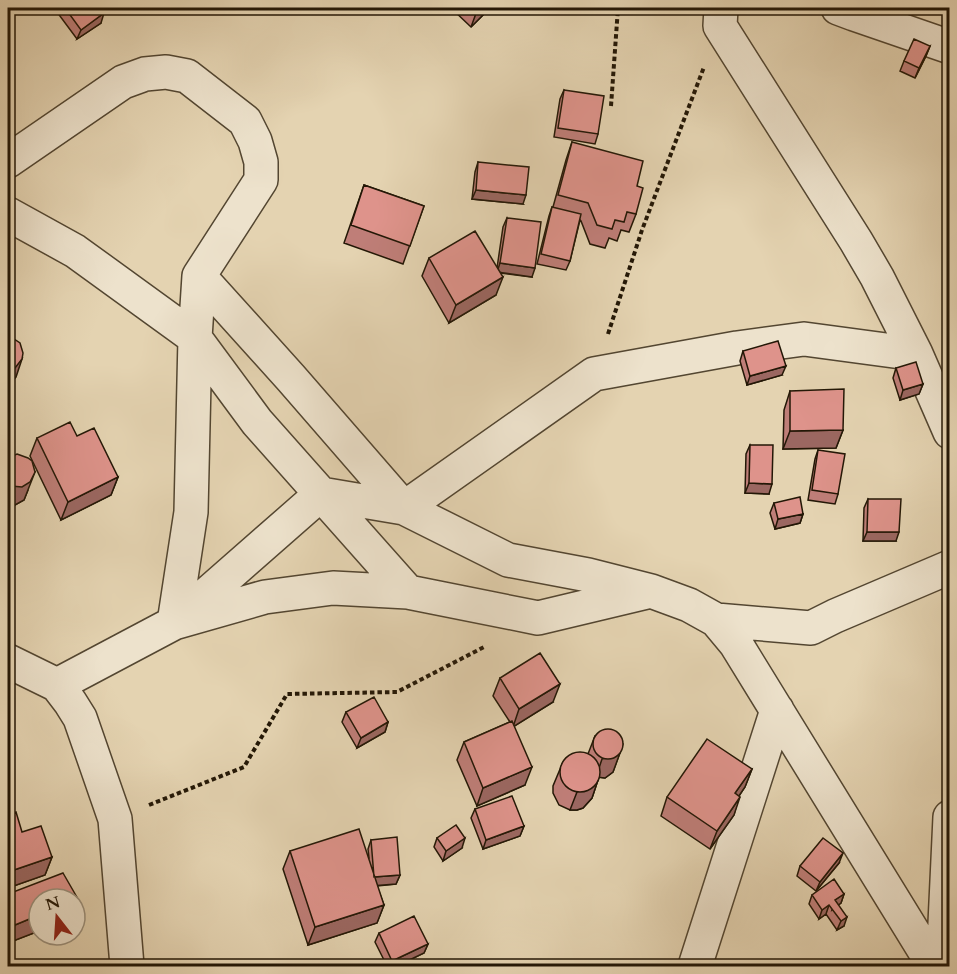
<svg xmlns="http://www.w3.org/2000/svg" width="957" height="974" font-family="Cardo,serif">
<style>
.lines{fill:none;stroke-linecap:round;stroke-linejoin:round}
.minor-casing{stroke:#534631;stroke-width:36}
.path{stroke:#231706;stroke-width:4;stroke-dasharray:4.5 3;stroke-linecap:butt}
.minor{stroke:#ede2cc;stroke-width:33}
.wall{fill:#bf7e78;stroke:#231706;stroke-width:1.5}
.shaded-wall{fill:#9b6761;stroke:#231706;stroke-width:1.5}
.building{fill:#de938b;stroke:#231706;stroke-width:1.5}
</style>
<rect width="100%" height="100%" fill="#e4d3b1"/>
<filter id="stains"><feTurbulence type="fractalNoise" baseFrequency=".00333" numOctaves="4"/><feColorMatrix values="0 0 0 0 .2 0 0 0 0 .09 0 0 0 0 .02 0 0 0 .5 -.17"/></filter>
<radialGradient id="worn" r=".72"><stop offset=".6" stop-color="#630" stop-opacity="0"/><stop offset="1" stop-color="#630" stop-opacity=".3"/></radialGradient>
<g class="lines">
<defs>
<path id="minor" d="M721 8 720 26 856 241 877 277 916 354 950 432
M838 8 854 14 950 47
M8 161 123 82 145 74 166 72 187 76 245 121 255 141 261 162V180L199 276 195 338 191 512 174 623
M8 214 75 251 195 338 257 422 408 592
M199 276 291 378 404 508 508 560 588 575 651 591 689 605 716 620 736 644 934 966
M716 620 811 628 835 616 950 567
M174 623 321 494 404 508 594 374 737 348 804 339 916 354
M8 661 57 685 70 702 80 718 115 819 127 966
M57 685 174 623 265 597 333 588 408 592 538 618 647 592
M695 966 777 710
M943 966 950 817"/>
</defs>
<use href="#minor" class="minor-casing"/>
<path class="path" d="M611 106 618 8
M608 334 642 230 704 67
M149 805 244 767 287 694 397 692 486 646"/>
<use href="#minor" class="minor"/>
</g>
<path class="wall" d="M54 8H100L101 23 77 39Z
M451 8H490L471 27Z
M930 46 926 56 915 78 900 71 904 61Z
M564 90 598 134 595 144 554 137 560 99Z
M572 142 637 186 636 214 629 232 621 230 617 241 609 238 605 248 590 244 581 221 580 220 570 261 566 270 537 264 549 216 552 207H553L566 160Z
M478 162 523 204 472 199 475 172Z
M364 185 424 206 403 264 344 243Z
M507 218 532 277 500 273 496 295 449 323 422 276 429 258 497 268 503 227Z
M743 351 782 375 747 385 740 361Z
M896 368 923 384 919 394 900 400 893 378Z
M790 391 843 430 836 448 783 449 784 410Z
M37 438 118 477 111 495 61 520 30 456Z
M750 445 769 494 745 493 746 454Z
M818 450 838 494 835 504 808 500 815 459Z
M8 458 28 490 24 500 15 505 8 504Z
M868 499 896 541H863L864 508Z
M774 503 803 514 800 523 775 529 770 513Z
M500 678 553 702 514 726 525 785 477 806 457 760 464 742 510 722 493 696Z
M346 712 388 722 385 732 357 748 342 722Z
M595 736 623 744 613 772 605 778 599 777 592 798 583 808 577 810H570L559 805 553 793V786L563 762 588 754Z
M752 769 745 787 739 796 734 815 710 849 661 816 667 797Z
M475 809 524 826 520 836 483 849 471 818Z
M8 815 22 832 52 857 45 875 8 888Z
M437 838 462 848 443 861 434 847Z
M371 840 400 875 396 884 377 886 384 905 377 923 308 945 283 869 290 851 369 858 368 849Z
M839 863 816 891 797 876 800 866Z
M8 894 39 899V931L8 943Z
M844 894 841 903 838 905 844 926 837 930 826 914 819 919 809 904 812 895Z
M379 933 428 944 424 953 397 966H387L375 942Z"/>
<path class="shaded-wall" d="M478 8H490L471 27Z
M104 13 101 23 77 39 81 30Z
M930 46 926 56 915 78 919 68Z
M476 190 526 195 523 204 472 199Z
M500 263 535 268 532 277 497 272Z
M503 277 496 295 449 323 456 305Z
M22 359 16 377 8 386V369Z
M786 366 782 375 747 385 750 376Z
M923 384 919 394 900 400 903 390Z
M843 430 836 448 783 449 790 431Z
M35 472 24 500 15 505 8 504V495L11 486Z
M118 477 111 495 61 520 68 502Z
M749 483 772 484 769 494 745 493Z
M803 514 800 523 775 529 778 519Z
M867 532H899L896 541H863Z
M560 684 553 702 513 727 519 709Z
M388 722 385 732 357 748 361 738Z
M620 753 613 772 605 778 596 777 602 759Z
M532 767 525 785 477 806 483 788Z
M752 769 745 787 728 812 735 793Z
M598 780 592 798 583 808 577 810H570L577 792Z
M740 797 734 815 710 849 717 831Z
M524 826 520 836 483 849 486 840Z
M465 838 462 848 443 861 446 851Z
M843 853 839 863 816 891 820 882Z
M52 857 45 875 8 888V880L11 871Z
M400 875 396 884 371 886 374 877Z
M844 894 841 903 832 910 835 900Z
M384 905 377 923 308 945 315 927Z
M829 905 826 914 819 919 822 910Z
M39 915V931L8 943 15 925Z
M847 917 844 926 837 930 841 921Z
M428 944 424 953 397 966H390L392 961Z"/>
<path class="building" d="M65 8H100L104 13 81 30Z
M914 39 930 46 919 68 904 61Z
M564 90 604 96 598 134 558 128Z
M572 142 643 161 637 186 643 188 636 214 627 212 624 222 615 220 612 229 597 225 588 203 558 195Z
M478 162 529 167 526 195 476 190Z
M364 185 424 206 410 246 351 225Z
M552 207 581 214 570 261 541 254Z
M507 218 541 222 535 268 500 263Z
M475 231 503 277 456 305 429 258Z
M8 337H11L20 343 23 353 22 359 15 368 8 369Z
M778 341 786 366 750 376 743 351Z
M916 362 923 384 903 390 896 368Z
M844 389 843 430 790 431V391Z
M70 422 77 436 94 428 118 477 68 502 37 438Z
M750 445H773L772 484 749 483Z
M818 450 845 454 838 494 812 490Z
M17 454 28 458 32 461 35 472 30 482 22 487 11 486 8 483V458Z
M800 497 803 514 778 519 774 503Z
M868 499H901L899 532H867Z
M540 653 560 684 519 709 500 678Z
M374 697 388 722 361 738 346 712Z
M512 721 532 767 483 788 464 742Z
M593 744a15 15 0 1 1 30 0a15 15 0 1 1-30 0Z
M707 739 752 769 735 793 740 797 717 831 667 797Z
M560 772a20 20 0 1 1 40 0a20 20 0 1 1-40 0Z
M512 796 524 826 486 840 475 809Z
M16 812 22 832 41 826 52 857 11 871 8 861V815Z
M456 825 465 838 446 851 437 838Z
M359 829 384 905 315 927 290 851Z
M397 837 400 875 374 877 371 840Z
M823 838 843 853 820 882 800 866Z
M63 873 78 899 75 900V899H39V915L15 925 8 905V894Z
M834 879 844 894 835 900 847 917 841 921 829 905 822 910 812 895Z
M414 916 428 944 392 961 379 933Z
M27 963 30 966H22Z
M598 965H624V966H598Z"/>
<rect width="957" height="974" fill="none" stroke="#e4d3b1" stroke-width="30"/>
<rect x="9" y="9" width="939" height="956" fill="none" stroke="#231706" stroke-width="3"/>
<rect x="15" y="15" width="927" height="944" fill="none" stroke="#231706" stroke-width="1.5"/>
<g transform="translate(57 917) rotate(343)"><circle r="28" fill="#ede2cc" stroke="#9c917d" stroke-width="1.5"/>
<path d="M0-4.5L10 22L0 15L-10 22Z" fill="#8f2418"/>
<text y="-9" font-size="16" font-weight="bold" text-anchor="middle" fill="#231706">N</text>
</g>
<rect width="100%" height="100%" filter="url(#stains)"/>
<rect width="100%" height="100%" fill="url(#worn)"/>
</svg>
